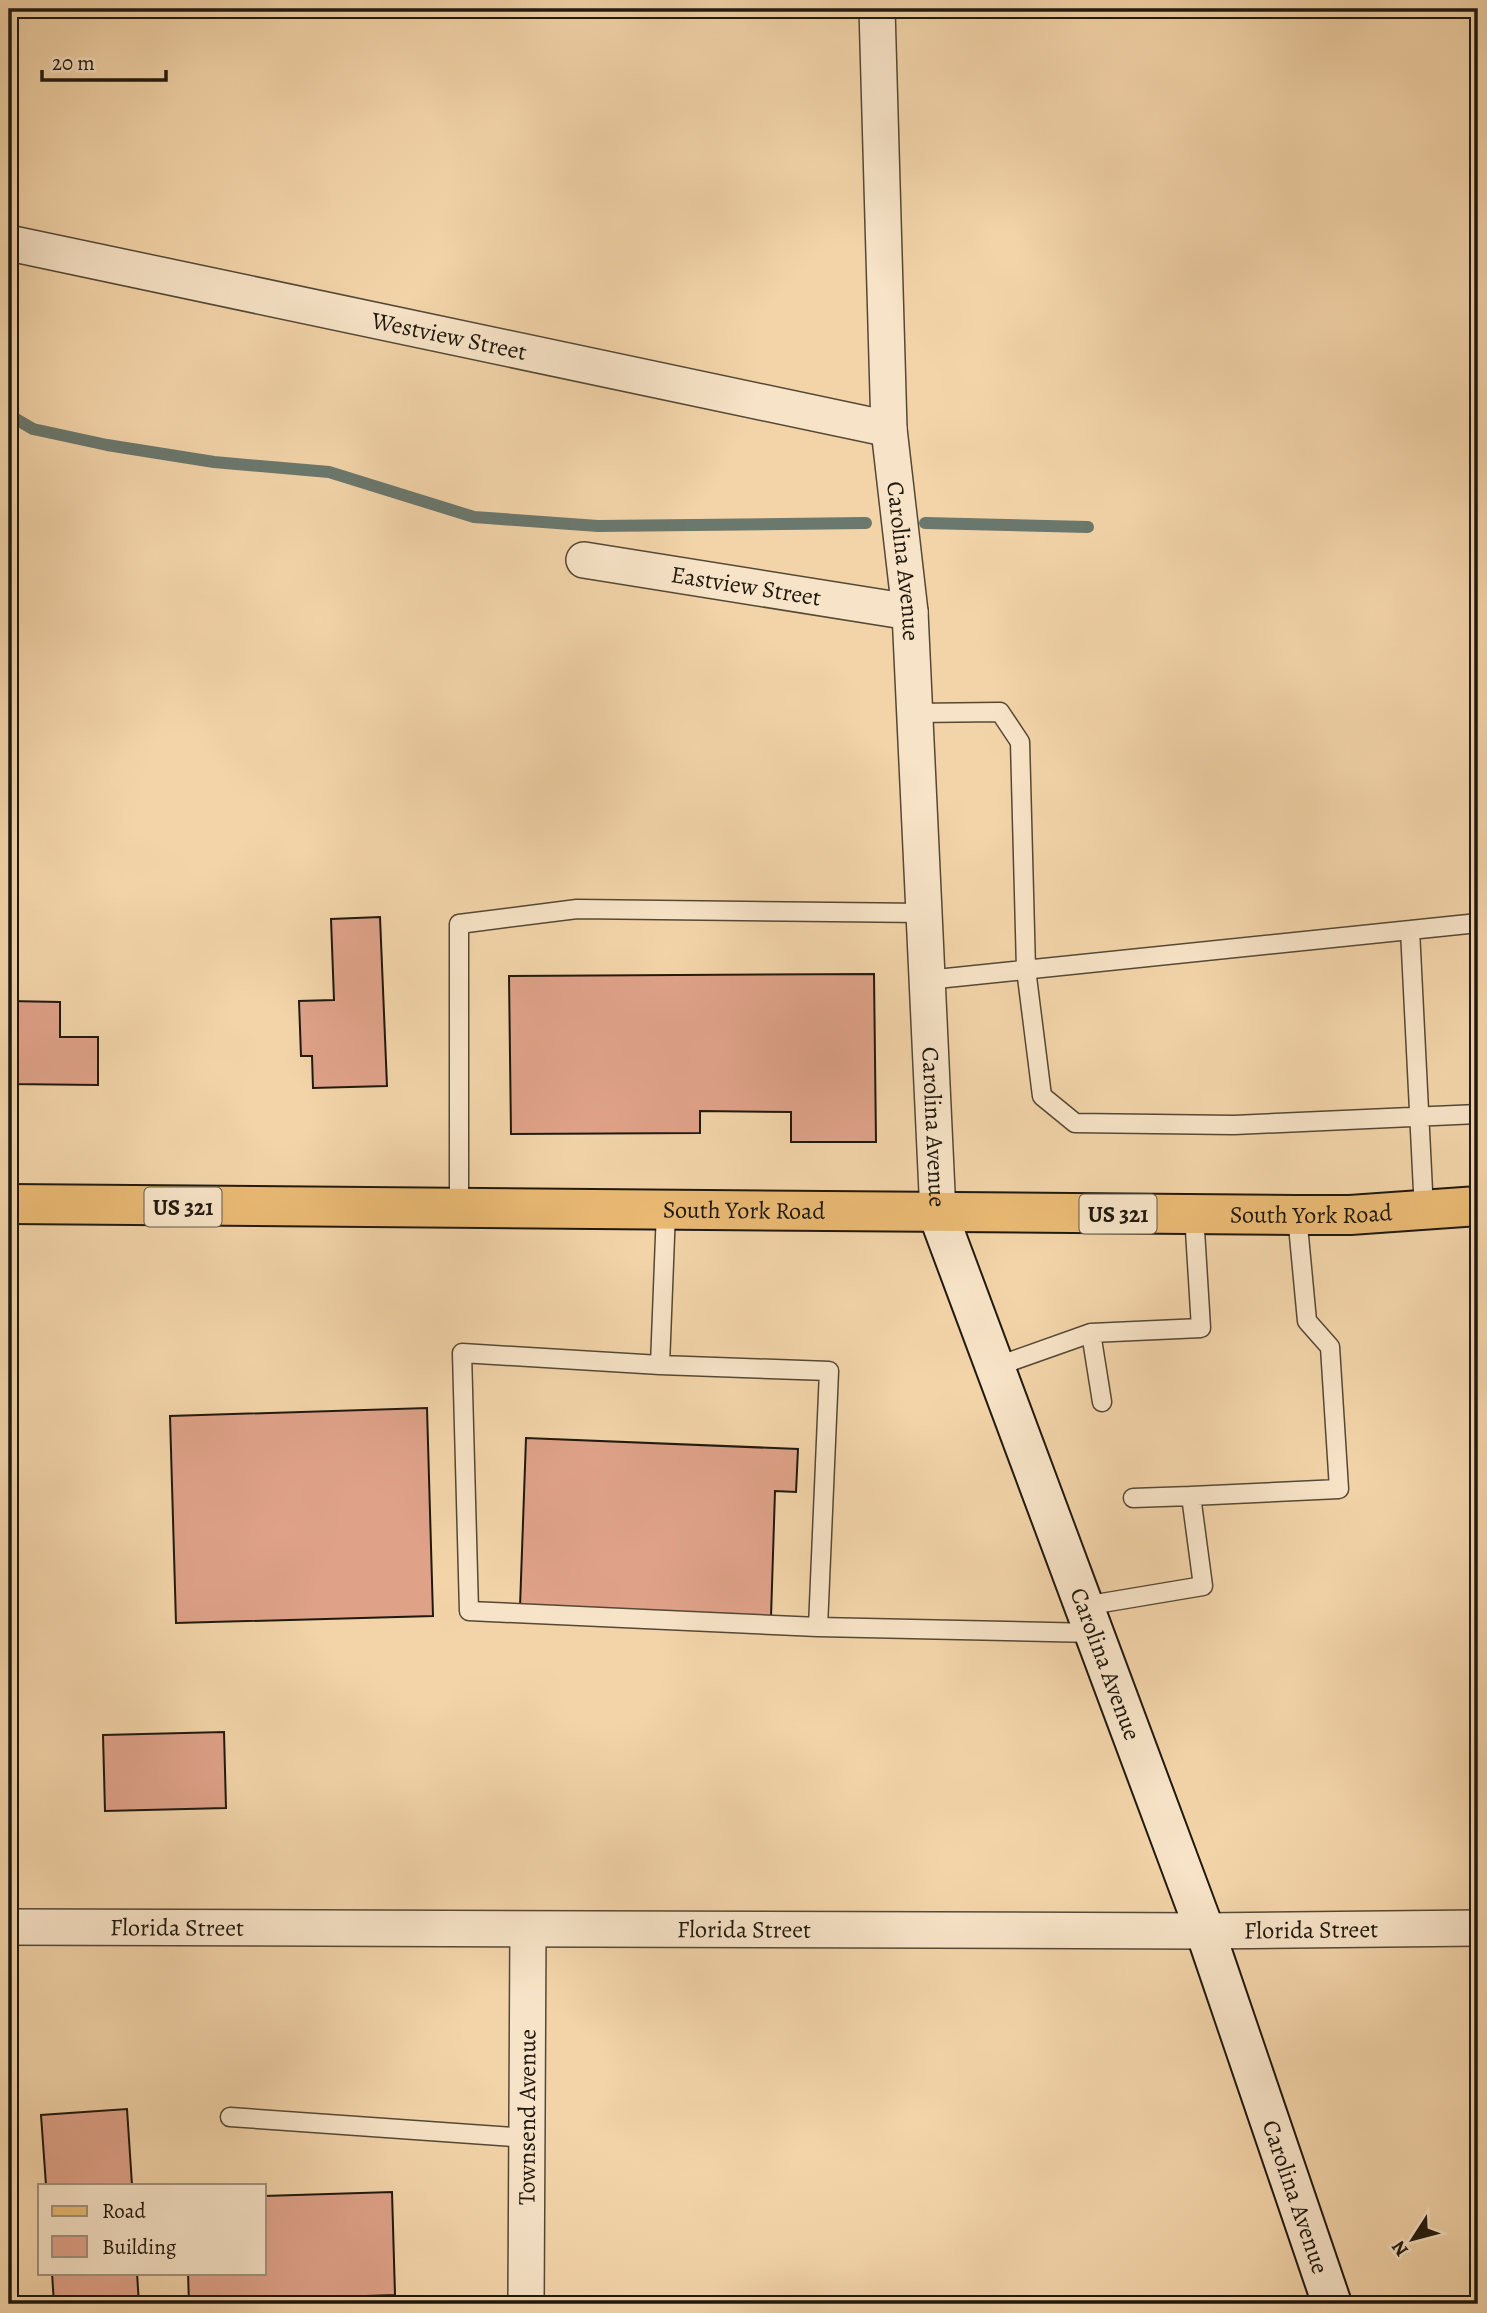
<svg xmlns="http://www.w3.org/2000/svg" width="1487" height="2313" font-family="Alegreya,serif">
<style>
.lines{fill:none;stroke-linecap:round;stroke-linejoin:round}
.stream{stroke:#6a786e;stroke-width:12}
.building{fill:#dfa289;stroke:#20190f;stroke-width:2}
.lane-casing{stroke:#554836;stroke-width:21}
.street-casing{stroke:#554836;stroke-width:38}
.secondary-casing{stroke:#20190f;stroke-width:42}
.primary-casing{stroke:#20190f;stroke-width:42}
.lane{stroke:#f7e3c7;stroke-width:18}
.street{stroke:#f7e3c7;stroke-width:35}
.secondary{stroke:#f7e3c7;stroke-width:38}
.primary{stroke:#eaba74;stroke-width:38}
.labels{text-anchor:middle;stroke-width:5;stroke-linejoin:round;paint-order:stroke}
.shield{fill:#f7e3c7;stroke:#605646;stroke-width:2}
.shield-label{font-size:23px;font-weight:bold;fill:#20190f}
.street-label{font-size:24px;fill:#20190f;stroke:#f7e3c7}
</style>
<rect width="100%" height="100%" fill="#f3d4a9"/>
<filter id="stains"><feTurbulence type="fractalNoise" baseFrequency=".00286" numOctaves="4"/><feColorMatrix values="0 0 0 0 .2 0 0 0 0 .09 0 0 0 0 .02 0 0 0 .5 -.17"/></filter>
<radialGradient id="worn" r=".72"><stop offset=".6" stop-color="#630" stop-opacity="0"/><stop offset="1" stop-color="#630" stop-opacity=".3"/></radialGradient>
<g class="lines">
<path class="stream" d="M9 415 33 429 107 445 214 462 329 472 474 517 598 526 866 523
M925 523 1088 527"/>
</g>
<path class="building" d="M380 917 387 1086 313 1088 312 1056H301L299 1001 334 1000 331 919Z
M874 974 876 1142H791V1112L700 1111V1133L511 1134 509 976Z
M9 1001 60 1002V1037H98V1085L9 1084Z
M427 1408 433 1616 176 1623 170 1416Z
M9 1437 15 1514 9 1515Z
M526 1438 798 1449 796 1492 775 1491 771 1617 520 1607Z
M224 1732 226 1808 105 1811 103 1735Z
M127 2109 132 2185H46L41 2115Z
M392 2192 395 2295 247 2300 248 2304H189L188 2273H264V2196Z
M52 2273H137L139 2304H54Z"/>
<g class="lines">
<defs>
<path id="lane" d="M1477 9 1478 10
M914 713 1000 712 1020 742 1026 969 1042 1096 1075 1123 1234 1125 1478 1114
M1410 930 1424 1211
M927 980 1478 923
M459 1210V924L577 909 924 913
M666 1211 660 1365 829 1371 818 1627 1094 1633
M1091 1333 1102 1402
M660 1365 462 1353 469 1611 818 1627
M995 1367 1091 1333 1201 1328 1194 1214
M1133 1498 1191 1496
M1084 1606 1203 1586 1191 1496 1339 1489 1330 1347 1307 1321 1297 1215
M230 2117 527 2138"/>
<g id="street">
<path id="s1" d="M877 9 889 429 910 612 938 1214"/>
<path id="s2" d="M9 243 889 429"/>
<path id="s3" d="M584 560 910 612"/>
<path id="s4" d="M9 1927 1205 1931 1478 1928"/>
<path id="s5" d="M526 2304 528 1931"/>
</g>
<g id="secondary">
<path id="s6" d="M938 1214 1205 1931 1332 2304"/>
</g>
<g id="primary">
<path id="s7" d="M9 1204 1297 1215H1350L1478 1206"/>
</g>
</defs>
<use href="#lane" class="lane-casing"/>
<use href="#street" class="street-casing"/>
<use href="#secondary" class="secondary-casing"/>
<use href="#primary" class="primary-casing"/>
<use href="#lane" class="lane"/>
<use href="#street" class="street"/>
<use href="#secondary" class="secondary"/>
<use href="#primary" class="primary"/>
</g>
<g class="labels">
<g class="shield">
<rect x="144.5" y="1187.5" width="77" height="39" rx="5"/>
<rect x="1079.5" y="1194.5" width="77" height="39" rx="5"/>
</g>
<g class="shield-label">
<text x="183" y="1215">US 321</text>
<text x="1118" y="1222">US 321</text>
</g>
<g class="street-label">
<text dy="8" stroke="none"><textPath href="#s2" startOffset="450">Westview Street</textPath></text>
<text dy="8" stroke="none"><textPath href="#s1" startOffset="553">Carolina Avenue</textPath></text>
<text dy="8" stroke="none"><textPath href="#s3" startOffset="164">Eastview Street</textPath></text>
<text dy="8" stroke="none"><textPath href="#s1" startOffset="1120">Carolina Avenue</textPath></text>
<text dy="8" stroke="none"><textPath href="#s7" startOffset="735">South York Road</textPath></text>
<text dy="8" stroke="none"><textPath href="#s7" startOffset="1302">South York Road</textPath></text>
<text dy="8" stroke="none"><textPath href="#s6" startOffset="480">Carolina Avenue</textPath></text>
<text dy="8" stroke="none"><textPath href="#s4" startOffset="168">Florida Street</textPath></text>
<text dy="8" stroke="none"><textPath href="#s4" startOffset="1302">Florida Street</textPath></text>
<text dy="8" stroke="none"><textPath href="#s4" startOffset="735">Florida Street</textPath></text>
<text dy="8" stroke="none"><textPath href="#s5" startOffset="187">Townsend Avenue</textPath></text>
<text dy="8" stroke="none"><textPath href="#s6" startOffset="1046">Carolina Avenue</textPath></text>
</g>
</g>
<rect width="1487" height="2313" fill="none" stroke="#f3d4a9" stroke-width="35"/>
<rect x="10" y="10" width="1466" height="2292" fill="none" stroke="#20190f" stroke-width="3.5"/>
<rect x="18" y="18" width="1452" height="2278" fill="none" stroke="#20190f" stroke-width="2"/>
<rect x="38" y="2184" width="228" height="91" fill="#f7e3c7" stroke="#a1927d" stroke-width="2"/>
<rect x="52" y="2206" width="35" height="10" fill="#eaba74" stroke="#a1927d" stroke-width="2"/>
<text x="102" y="2218" font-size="21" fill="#20190f">Road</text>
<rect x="52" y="2236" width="35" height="21" fill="#dfa289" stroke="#a1927d" stroke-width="2"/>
<text x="102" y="2254" font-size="21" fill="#20190f">Building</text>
<g transform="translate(1413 2239) rotate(234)" stroke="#f7e3c7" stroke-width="5" paint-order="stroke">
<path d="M0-5L12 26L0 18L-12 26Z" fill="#20190f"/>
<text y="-10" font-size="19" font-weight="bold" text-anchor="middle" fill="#20190f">N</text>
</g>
<path d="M42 70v10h124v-10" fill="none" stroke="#20190f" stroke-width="3.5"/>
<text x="52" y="70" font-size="21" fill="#20190f" stroke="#f7e3c7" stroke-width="5" paint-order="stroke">20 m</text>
<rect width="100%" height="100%" filter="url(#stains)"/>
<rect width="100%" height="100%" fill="url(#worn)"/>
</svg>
